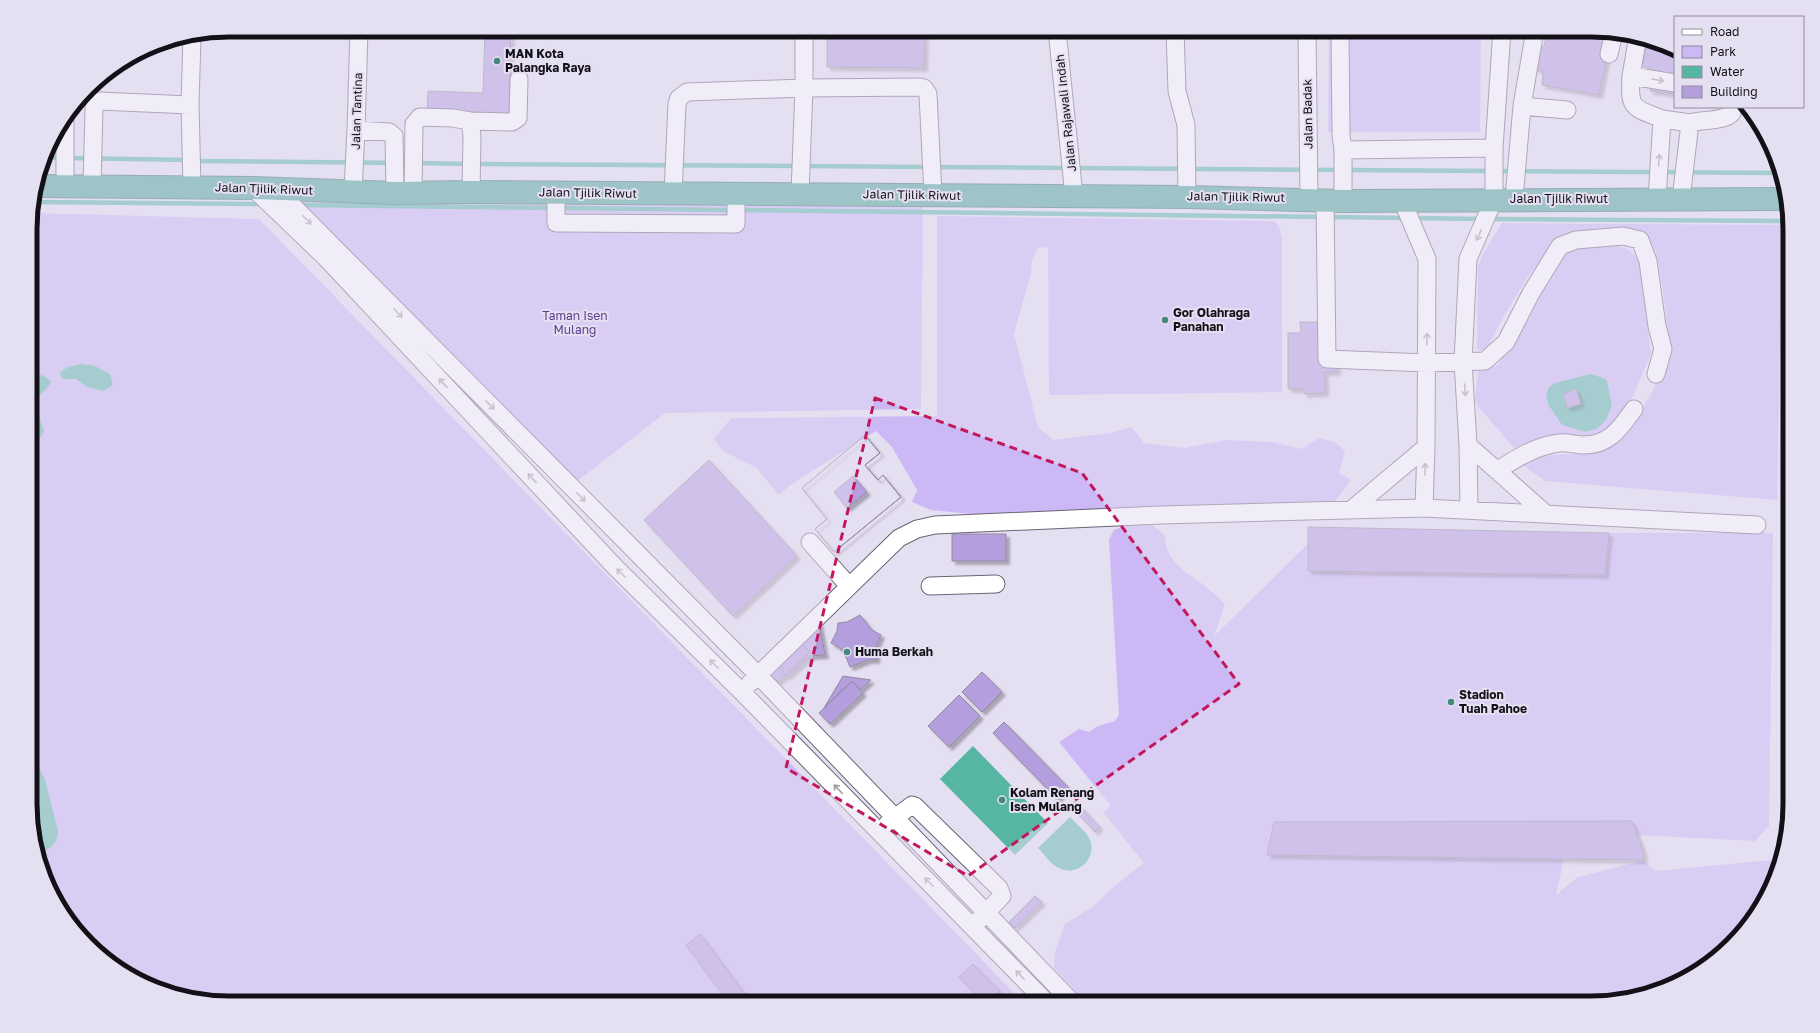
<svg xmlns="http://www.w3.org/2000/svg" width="1820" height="1033" font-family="'Golos Text',sans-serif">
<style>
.green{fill:#cdb8f6;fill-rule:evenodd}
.water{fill:#57b5a4}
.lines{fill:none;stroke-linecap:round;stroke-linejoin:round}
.stream{stroke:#57b5a4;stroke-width:4.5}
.building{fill:#b49edd;stroke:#918c9d;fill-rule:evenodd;filter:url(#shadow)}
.minor-casing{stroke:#6a6575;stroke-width:19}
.highway-casing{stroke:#357168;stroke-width:24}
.minor{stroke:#fff;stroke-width:17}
.highway{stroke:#47a594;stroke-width:22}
.oneway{stroke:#a19fa2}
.marked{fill:none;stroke:#c2185b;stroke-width:3;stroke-dasharray:8 5;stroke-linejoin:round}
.poi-dot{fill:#45887b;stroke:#e5dff2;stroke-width:1.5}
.labels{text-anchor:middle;stroke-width:4;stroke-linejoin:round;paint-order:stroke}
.poi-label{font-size:12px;font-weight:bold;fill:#131017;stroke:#e5dff2;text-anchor:start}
.street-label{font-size:12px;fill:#131017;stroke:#e5dff2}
.park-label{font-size:12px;fill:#5d3d8a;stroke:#e5dff2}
.rim{fill:none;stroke:#131017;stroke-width:5}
</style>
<defs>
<filter id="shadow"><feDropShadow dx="3.5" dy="3.5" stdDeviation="1" flood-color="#0004"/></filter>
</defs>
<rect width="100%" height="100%" fill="#e5dff2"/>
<path class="green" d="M1329 30H1481L1480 132H1328Z
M267 193 923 204 921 409 665 413 566 490Z
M32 213 259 219 1024 1003H229L178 996 130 976 98 954 64 915 41 868 32 830Z
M937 216 1275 221 1279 227 1282 238V392L1049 395 1048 248 1039 247 1032 260 1031 273 1014 334 1038 427 1053 440 1111 433 1132 427 1144 443 1184 448 1226 440 1272 442 1301 449 1319 438 1335 442 1345 451 1339 473 1351 480 1332 505 1002 517 931 510 912 502 917 490 892 447 876 431 796 481 778 495 757 468 723 451 714 439 731 418 937 416Z
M1502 223 1782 225 1777 500 1545 481 1523 465C1529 462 1536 457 1542 456 1556 453 1593 456 1603 451 1629 437 1660 385 1666 356 1671 335 1661 273 1655 250 1654 246 1650 242 1647 237L1552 246 1527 278 1501 321 1486 350H1477L1478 267 1483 254Z
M1613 245C1626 247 1633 251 1640 263L1651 354 1633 396 1611 428 1597 440 1559 436 1544 437 1514 448 1478 406 1475 400 1478 372 1498 365 1564 252 1579 247ZM1590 374 1604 378 1607 381 1612 406 1606 420 1596 429 1585 432 1562 425 1549 406 1555 383Z
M1129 524H1151L1165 536C1165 561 1186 572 1204 585 1211 591 1218 597 1225 604L1214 636 1308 544V527L1609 533H1773L1769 826 1755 841 1637 835 1644 853 1643 860 1656 871 1771 860 1783 856 1763 903 1732 945 1691 976 1643 996 1604 1003H1086L1054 968 1055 952 1065 924 1094 906 1112 888 1144 863 1103 812 1111 806 1059 742 1079 729 1089 732 1098 726 1115 721 1119 715 1109 539 1114 530ZM1564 859 1641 860V861L1578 877 1556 895Z"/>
<path class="water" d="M81 364 95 366 110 374 113 385 103 391 87 387 76 379H63L61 376 60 372 68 367Z
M37 374 44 376 51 381C49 390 36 395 36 404 36 412 42 423 44 432L42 436 32 440V375Z
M1590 374 1604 378 1607 381 1612 406 1606 420 1600 426 1596 429 1585 432 1562 425 1549 406 1546 395 1549 387 1555 383Z
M973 746 1048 823 1015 855 940 779Z
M32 762 38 765 45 780 58 831C58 843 50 851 37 853L32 830Z
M1070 817C1075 823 1086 831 1089 838 1098 856 1080 876 1061 869 1052 866 1045 855 1038 848Z"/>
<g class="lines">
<path class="stream" d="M45 158H62
M69 158 188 160
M195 161 410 163
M417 163 468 164
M475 164 798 166
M805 166 928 167
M935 167 1068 168
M1075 168 1340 170
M1347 170 1781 173
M32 202 262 204
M298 205 552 208
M560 208 732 210
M740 210 1406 218
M1414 218 1482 219
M1490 219 1790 221
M1785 839V221"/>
</g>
<path class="building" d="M485 30H511L509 93H514L513 117 427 114 428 91 483 93Z
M827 30H925L924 68 827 67Z
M1548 30H1591L1612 33 1599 95 1542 85 1543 71 1530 67 1534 45 1544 46Z
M1647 38 1675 50V94L1650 91 1653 68 1643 67Z
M1300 322H1324L1325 351 1337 350V372H1325V393L1304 394V389H1288V333H1301Z
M1576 389 1581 404 1567 408 1563 394Z
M865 435 880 453 865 465 878 480 883 475 901 497 834 552 815 529 827 519 802 488ZM853 476 867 492 847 508 834 492Z
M865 435 880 453 865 465 878 480 883 475 901 497 834 552 815 529 827 519 802 488Z
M709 460 797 556 733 616 644 520Z
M1308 527 1609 533 1605 575 1308 571Z
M952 534H1006V561H952Z
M860 615 872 630 881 635 877 644 876 660H868L850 667 846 657 839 647 831 643 837 631 838 623 847 622Z
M819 622 825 655 810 656 787 677 786 675 810 652 800 642Z
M798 640 810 652 786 675 773 662Z
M773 662 786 675 774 685 762 673Z
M982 672 1002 692 982 712 962 692Z
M843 676 871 680 860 690 852 681 824 708Z
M852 681 863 693 830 724 819 713Z
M959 695 980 716 949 747 928 726Z
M1004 722 1069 788 1057 799 993 733Z
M1075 801 1100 827 1095 832 1070 805Z
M1632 821 1644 853 1643 860 1267 855 1274 822Z
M1035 896 1042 902 1015 928 1009 922Z
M700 934 744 993 731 1003H729L686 945Z
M973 964 1000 991 982 1001 959 977Z"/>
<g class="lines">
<defs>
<path id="minor" d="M1057 30 1074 196
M1175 30 1177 91 1186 125 1187 197
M1307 30 1309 199
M1340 30 1341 135 1343 150 1494 148
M1609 54 1614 33
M1631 76 1638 36
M190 105 192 37
M1522 106 1535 30
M1662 119 1690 123
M470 121 512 122 518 118 519 79
M356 130 389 132 394 136 395 193
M1343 150V201
M65 186V121
M92 186 94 109 96 104 99 101 190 105 192 187
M253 188 326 258 616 568 742 692 1047 1003
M286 189V197L289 202 758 675 1073 1003
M353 192 356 130 359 30
M413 192 414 124 420 117 452 118 470 121 472 136 471 192
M556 193V223L736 224V194
M673 194 677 104 679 98 687 92 804 88 920 87 924 88 928 94 933 195
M800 194 804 88V30
M1514 199 1522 106 1567 110
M1657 199 1662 119C1632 107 1629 109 1631 76L1675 83
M1681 199 1690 123C1703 119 1723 122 1732 113L1733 107
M1325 200 1327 359 1427 363 1485 361 1506 342 1531 293 1560 246 1576 240 1623 236 1640 240 1648 261 1657 326 1663 349 1656 374
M1402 200 1427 259 1426 447 1424 508
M1468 445 1546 514
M1497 471C1516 458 1536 446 1559 443 1567 442 1576 445 1584 445 1610 445 1620 428 1634 409
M1351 510 1426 447
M1469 510 1468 445 1463 362 1468 259 1494 199V148L1502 30
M810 542 849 586
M930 586 996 584
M750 683 899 538 917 529 935 525 1161 515 1424 508 1757 525
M888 823 912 805 915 806 999 888 1002 896 1000 898 978 921"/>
<path id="highway" d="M37 186 253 188 395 193 471 192 1187 197 1343 201 1786 199"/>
</defs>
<use href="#minor" class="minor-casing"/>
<use href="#highway" class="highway-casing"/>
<use href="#minor" class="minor"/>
<use href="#highway" class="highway"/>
</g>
<defs><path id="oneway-shaft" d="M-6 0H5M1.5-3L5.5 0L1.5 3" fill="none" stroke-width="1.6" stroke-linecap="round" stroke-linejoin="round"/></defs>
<g class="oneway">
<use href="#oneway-shaft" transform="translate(1658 80) rotate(10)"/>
<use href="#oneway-shaft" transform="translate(1659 160) rotate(-86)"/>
<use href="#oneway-shaft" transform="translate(307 220) rotate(45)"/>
<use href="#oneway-shaft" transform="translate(1479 235) rotate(114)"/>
<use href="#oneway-shaft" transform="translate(398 313) rotate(45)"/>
<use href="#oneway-shaft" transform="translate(1427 339) rotate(-90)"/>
<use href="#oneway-shaft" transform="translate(443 383) rotate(-133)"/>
<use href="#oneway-shaft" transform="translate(1465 390) rotate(87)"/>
<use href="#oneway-shaft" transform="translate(490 405) rotate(45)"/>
<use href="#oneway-shaft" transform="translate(1425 469) rotate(-88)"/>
<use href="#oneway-shaft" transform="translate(532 478) rotate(-133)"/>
<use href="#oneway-shaft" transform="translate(581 497) rotate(45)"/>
<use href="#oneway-shaft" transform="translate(621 573) rotate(-135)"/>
<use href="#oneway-shaft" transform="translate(714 664) rotate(-135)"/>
<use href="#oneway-shaft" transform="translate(838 789) rotate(-134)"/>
<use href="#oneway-shaft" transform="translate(929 882) rotate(-135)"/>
<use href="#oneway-shaft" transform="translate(1020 975) rotate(-134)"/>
</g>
<path d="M0 0H1820V1033H0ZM875 398 1082 473 1239 684 968 876 786 768Z" fill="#e5dff2" fill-opacity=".55" fill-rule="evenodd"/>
<path class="marked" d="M875 398 1082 473 1239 684 968 876 786 768Z"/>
<g class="poi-dot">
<circle cx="497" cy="61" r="4"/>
<circle cx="1165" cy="320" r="4"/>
<circle cx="847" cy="652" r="4"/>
<circle cx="1451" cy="702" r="4"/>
<circle cx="1002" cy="800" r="4"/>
</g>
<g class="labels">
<g class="poi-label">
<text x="505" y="58">MAN Kota<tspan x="505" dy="14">Palangka Raya</tspan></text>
<text x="1173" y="317">Gor Olahraga<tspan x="1173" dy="14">Panahan</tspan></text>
<text x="855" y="656">Huma Berkah</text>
<text x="1459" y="699">Stadion<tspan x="1459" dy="14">Tuah Pahoe</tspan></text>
<text x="1010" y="797">Kolam Renang<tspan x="1010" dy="14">Isen Mulang</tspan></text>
</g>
<g class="street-label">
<text transform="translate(357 111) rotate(-88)" y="4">Jalan Tantina</text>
<text transform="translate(1066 113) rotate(-96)" y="4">Jalan Rajawali Indah</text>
<text transform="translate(1308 114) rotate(-91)" y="4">Jalan Badak</text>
<text transform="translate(264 189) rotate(2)" y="4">Jalan Tjilik Riwut</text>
<text transform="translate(588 193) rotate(1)" y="4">Jalan Tjilik Riwut</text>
<text transform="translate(912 195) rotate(1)" y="4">Jalan Tjilik Riwut</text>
<text transform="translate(1236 197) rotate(1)" y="4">Jalan Tjilik Riwut</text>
<text x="1559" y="203">Jalan Tjilik Riwut</text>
</g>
<g class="park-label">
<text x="575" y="320">Taman Isen<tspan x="575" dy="14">Mulang</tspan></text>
</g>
</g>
<path d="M0 0H1820V1033H0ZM229 37H1591A192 192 0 0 1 1783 229V804A192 192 0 0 1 1591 996H229A192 192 0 0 1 37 804V229A192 192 0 0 1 229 37Z" fill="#e5dff2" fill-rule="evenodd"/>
<path class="rim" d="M229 37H1591A192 192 0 0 1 1783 229V804A192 192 0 0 1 1591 996H229A192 192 0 0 1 37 804V229A192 192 0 0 1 229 37Z"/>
<rect x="1674" y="16" width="130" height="92" fill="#e5dff2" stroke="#918c9a"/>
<rect x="1682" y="29" width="20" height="6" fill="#ffffff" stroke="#918c9a"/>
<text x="1710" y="36" font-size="12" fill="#131017">Road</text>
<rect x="1682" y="46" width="20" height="12" fill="#cdb8f6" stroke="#918c9a"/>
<text x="1710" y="56" font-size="12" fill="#131017">Park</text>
<rect x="1682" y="66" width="20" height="12" fill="#57b5a4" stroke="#918c9a"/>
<text x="1710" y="76" font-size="12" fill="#131017">Water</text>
<rect x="1682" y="86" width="20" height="12" fill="#b49edd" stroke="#918c9a"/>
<text x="1710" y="96" font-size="12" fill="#131017">Building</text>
</svg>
